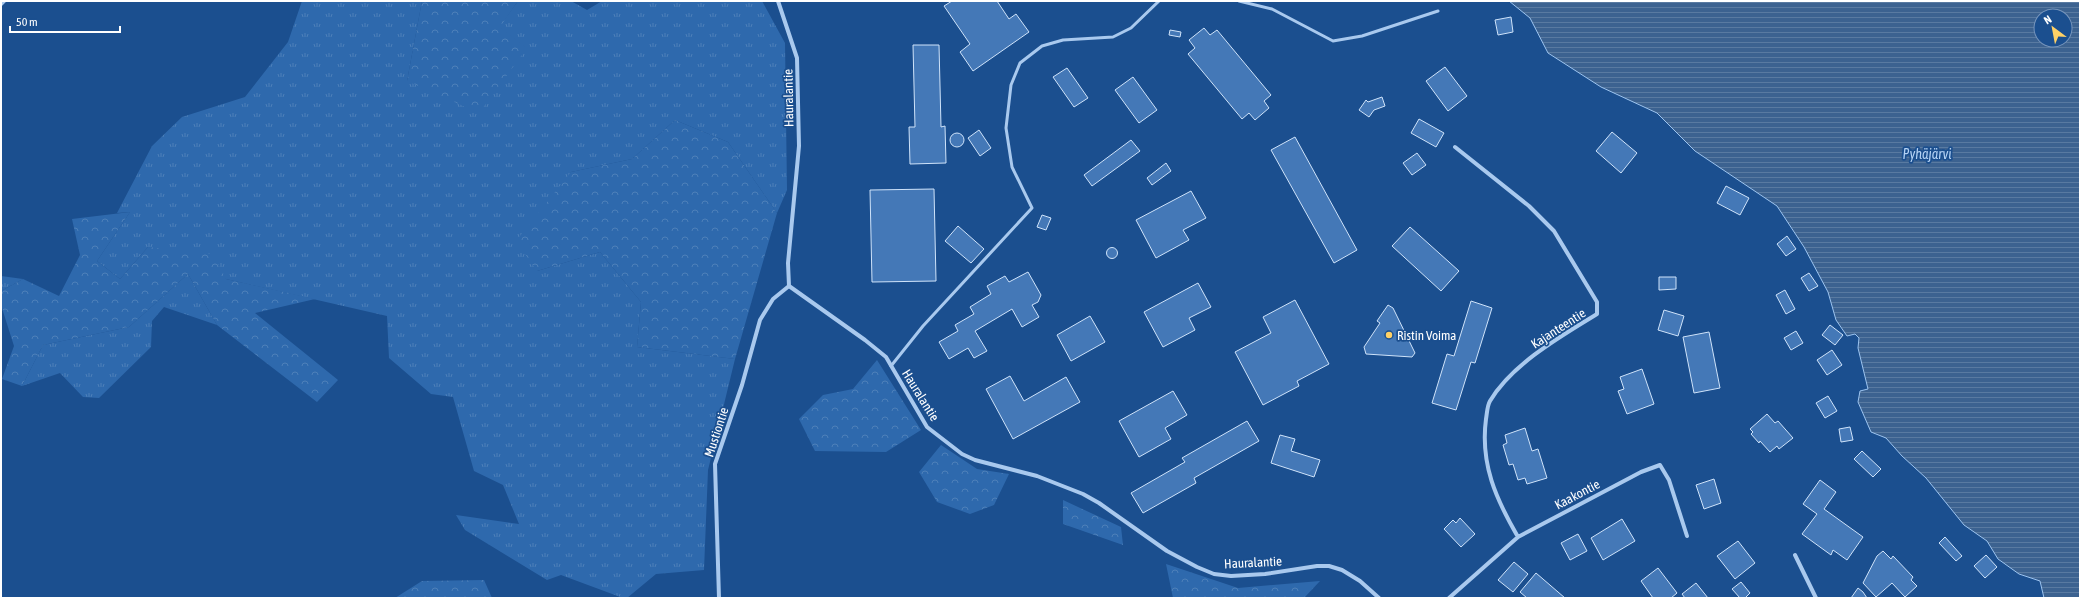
<svg xmlns="http://www.w3.org/2000/svg" width="2081" height="599" font-family="'Asap Condensed',sans-serif">
<style>
.grass{fill:url(#grass-tufts)}
.forest{fill:url(#forest-crowns)}
.water{fill:url(#water-rules);stroke:#9cc4f0;fill-rule:evenodd}
.building{fill:#4478b7;stroke:#cfe3fa}
.lines{fill:none;stroke-linecap:round;stroke-linejoin:round}
.service{stroke:#a9c9ee;stroke-width:3}
.minor{stroke:#a9c9ee;stroke-width:4}
.poi-dot{fill:#ffd166;stroke:#1b4f8f;stroke-width:1.5}
.labels{text-anchor:middle;stroke-width:3.5;stroke-linejoin:round;paint-order:stroke}
.street-label{font-size:13px;fill:#fff;stroke:#1b4f8f}
.poi-label{font-size:13px;fill:#fff;stroke:#1b4f8f;text-anchor:start}
.water-label{font-size:14px;font-style:italic;fill:#b5d3f5;stroke:#1b4f8f}
</style>
<defs>
<pattern id="grass-tufts" width="24" height="20" patternUnits="userSpaceOnUse"><rect width="24" height="20" fill="#2e69ad"/><path d="M3 7l-1-3M5 7V3M7 7l1-3M15 17l-1-3M17 17v-4M19 17l1-3" fill="none" stroke="#4d80b9"/></pattern>
<pattern id="forest-crowns" width="20" height="18" patternUnits="userSpaceOnUse"><rect width="20" height="18" fill="#2e69ad"/><path d="M2 6a3 3 0 1 1 6 0M12 15a3 3 0 1 1 6 0" fill="none" stroke="#4d80b9"/></pattern>
<pattern id="water-rules" width="6" height="5" patternUnits="userSpaceOnUse"><rect width="6" height="5" fill="#3c6290"/><path d="M0 2.5h6" fill="none" stroke="#597aa1"/></pattern>
</defs>
<rect width="100%" height="100%" fill="#1b4f8f"/>
<path class="grass" d="M302 1H422L407 81 526 48 499 27 518 1H571L587 10 602 1H762L785 43 787 190 777 213 728 142 675 120 632 159 571 172 537 271 600 252 641 302 637 347 735 359 708 470 704 570 656 574 627 598H623L561 575 547 580 465 530 456 515 519 524 503 485 474 471 453 397 431 394 389 358 387 316 226 279 148 247 120 279 97 261 130 212 117 213 152 146 182 117 245 97 288 42Z
M188 274 217 325 164 307 152 321 151 347 99 398 83 397 60 373 22 386 43 345 129 327Z
M1 276 23 279 1 291Z"/>
<path class="forest" d="M422 1H518L500 27 527 48 479 113 407 81Z
M675 120 728 142 777 213 735 359 637 347 641 302 600 252 537 271 516 241 571 172 632 159Z
M130 212 97 261 120 279 148 247 213 254 226 279 315 299 255 313 338 380 317 402 217 325 188 274 129 327 43 345 22 386 2 379 14 346 1 305V291L23 279 59 296 80 255 72 219Z
M877 360 921 430 886 452 815 451 799 419 823 395 853 389Z
M941 445 977 469 1009 474 994 505 970 514 937 502 919 472Z
M1063 500 1121 527 1123 545 1063 524Z
M1166 564 1238 588 1320 581 1304 598H1173Z
M484 580 492 598H395L422 581Z"/>
<path class="water" d="M1509 1H2080V598H2044L2040 581 2019 574 1998 559 1987 541 1964 525 1926 478 1902 456 1886 438 1871 432 1858 402 1860 391 1868 389 1858 348 1859 338 1855 334 1847 336 1836 320 1828 292 1804 247 1777 206 1695 151 1657 113 1601 87 1548 53 1530 18ZM2041 16H2065V40H2041Z"/>
<path class="building" d="M952 1H997L1009 19 1016 14 1029 32 973 71 960 52 970 44 944 6Z
M1511 17 1513 32 1498 35 1495 20Z
M1204 28 1210 35 1217 30 1271 95 1264 101 1269 108 1255 120 1249 113 1242 119 1188 54 1195 48 1189 40Z
M1170 30 1181 32 1180 37 1169 35Z
M913 45H939L941 127 945 126 946 163 910 164 909 127H915Z
M1445 67 1467 96 1448 111 1426 81Z
M1067 68 1088 98 1074 107 1053 77Z
M1133 77 1157 110 1139 123 1115 90Z
M1382 97 1385 106 1374 110 1369 117 1359 110 1366 100 1368 102Z
M1419 119 1444 133 1436 147 1411 133Z
M979 130 991 148 980 156 968 138Z
M1612 132 1637 153 1621 173 1596 151Z
M950 140a7 7 0 1 1 14 0a7 7 0 1 1-14 0Z
M1295 137 1357 250 1334 263 1271 150Z
M1131 140 1140 151 1092 186 1084 175Z
M1417 153 1426 165 1412 175 1403 163Z
M1166 163 1171 171 1152 185 1147 178Z
M1726 186 1749 198 1740 215 1717 203Z
M934 189 936 281 872 282 870 190Z
M1191 191 1206 218 1183 230 1189 240 1156 258 1136 220Z
M1042 215 1051 218 1046 230 1037 227Z
M958 226 984 249 971 263 945 241Z
M1410 227 1459 271 1441 291 1392 246Z
M1787 236 1796 249 1786 256 1777 244Z
M1106.5 253a5.5 5.5 0 1 1 11 0a5.5 5.5 0 1 1-11 0Z
M1028 272 1041 295 1038 302 1032 305 1039 317 1022 327 1012 309 975 331 987 351 974 358 968 348 949 359 939 342 958 331 955 325 974 314 970 307 991 294 987 286 1005 276 1009 282Z
M1809 273 1818 286 1809 291 1801 278Z
M1659 277H1676V289L1659 290Z
M1198 283 1211 307 1189 318 1195 330 1163 347 1144 312Z
M1785 290 1795 309 1786 314 1776 295Z
M1295 300 1329 364 1297 381 1299 386 1263 405 1235 352 1271 333 1263 317Z
M1471 301 1492 308 1475 363 1471 362 1456 410 1432 403 1447 354 1454 356Z
M1388 305 1393 308 1415 353 1412 357 1366 354 1364 347 1380 323 1377 321Z
M1664 310 1684 316 1678 336 1658 330Z
M1090 316 1105 342 1071 361 1057 335Z
M1830 325 1843 335 1835 345 1822 335Z
M1796 331 1803 343 1791 350 1784 338Z
M1709 332 1720 388 1694 393 1683 337Z
M1832 350 1842 365 1827 375 1817 360Z
M1642 369 1654 404 1627 414 1618 391 1624 389 1620 377Z
M1010 376 1024 401 1066 377 1080 402 1013 439 986 389Z
M1173 391 1187 415 1165 428 1171 439 1139 457 1119 421Z
M1828 396 1837 411 1825 418 1816 403Z
M1767 414 1775 423 1778 421 1793 438 1779 449 1777 446 1770 452 1760 441 1759 443 1751 434 1753 432 1750 429Z
M1247 421 1259 441 1194 478 1196 483 1143 513 1131 493 1185 462 1182 458Z
M1850 427 1853 440 1841 442 1839 429Z
M1525 428 1532 451 1538 449 1547 478 1527 484 1525 478 1518 480 1513 464 1509 465 1503 445 1507 443 1505 435Z
M1280 435 1295 439 1291 451 1320 460 1314 477 1271 463Z
M1862 451 1881 469 1873 477 1854 459Z
M1714 479 1721 503 1704 509 1696 485Z
M1820 480 1836 492 1824 509 1863 537 1847 560 1833 550 1831 555 1802 534 1817 514 1803 504Z
M1460 518 1475 534 1461 547 1444 529 1453 520 1456 523Z
M1622 519 1635 541 1603 560 1591 538Z
M1578 534 1587 551 1570 560 1561 543Z
M1945 537 1962 556 1956 561 1939 543Z
M1738 541 1755 563 1735 579 1717 556Z
M1883 551 1891 559 1893 556 1913 577 1911 580 1917 586 1905 597 1892 583 1876 597 1863 583 1877 556Z
M1986 555 1997 567 1985 578 1974 566Z
M1514 562 1528 574 1513 592 1498 580Z
M1658 568 1677 593 1671 598H1653L1641 581Z
M1536 573 1565 598H1527L1520 592Z
M1741 582 1750 593 1745 598H1740L1732 589Z
M1696 583 1708 598H1685L1682 594Z
M1858 588 1863 592 1867 598H1851Z"/>
<g class="lines">
<path class="service" d="M1239 1 1272 9 1333 41 1362 36 1438 11
M891 366 923 326 1032 208 1012 167 1006 128 1011 85 1020 63 1042 46 1063 40 1113 37 1131 28 1159 1"/>
<path class="minor" d="M778 1 797 58 799 146 788 263 789 286
M1 4 4 1
M1455 147 1529 206 1554 231 1597 302V314C1561 336 1512 364 1490 401 1487 406 1487 414 1486 419 1480 464 1496 499 1518 537
M789 286 865 340 886 357 927 427 962 454 975 460 1037 476 1083 494 1099 503 1167 551 1197 567 1214 574 1231 576 1265 574 1317 566H1329L1342 570 1360 581 1379 598
M1795 555 1816 598
M719 598 715 464 742 385 760 320 773 299 789 286
M1449 598 1518 537 1641 472 1660 465 1669 480 1687 536"/>
</g>
<circle class="poi-dot" cx="1389" cy="335" r="4"/>
<g class="labels">
<g class="street-label">
<text transform="translate(788 98) rotate(-91)" y="5">Hauralantie</text>
<text transform="translate(1558 328) rotate(-33)" y="5">Kajanteentie</text>
<text transform="translate(921 395) rotate(58)" y="5">Hauralantie</text>
<text transform="translate(716 432) rotate(-72)" y="5">Mustiontie</text>
<text transform="translate(1577 494) rotate(-28)" y="5">Kaakontie</text>
<text transform="translate(1253 562) rotate(-3)" y="5">Hauralantie</text>
</g>
<g class="poi-label">
<text x="1397" y="340">Ristin Voima</text>
</g>
<g class="water-label">
<text x="1927" y="159">Pyhäjärvi</text>
</g>
</g>
<rect width="2081" height="599" fill="none" stroke="#ffffff" stroke-width="4"/>
<g transform="translate(2053 28) rotate(328)"><circle r="19" fill="#1b4f8f" stroke="#7695bc"/>
<path d="M0-3L7 15L0 10L-7 15Z" fill="#ffd166"/>
<text y="-6" font-size="11" font-weight="bold" text-anchor="middle" fill="#ffffff">N</text>
</g>
<path d="M10 26v6h110v-6" fill="none" stroke="#ffffff" stroke-width="2"/>
<text x="16" y="26" font-size="12" fill="#ffffff" stroke="#1b4f8f" stroke-width="3" paint-order="stroke">50 m</text>
</svg>
